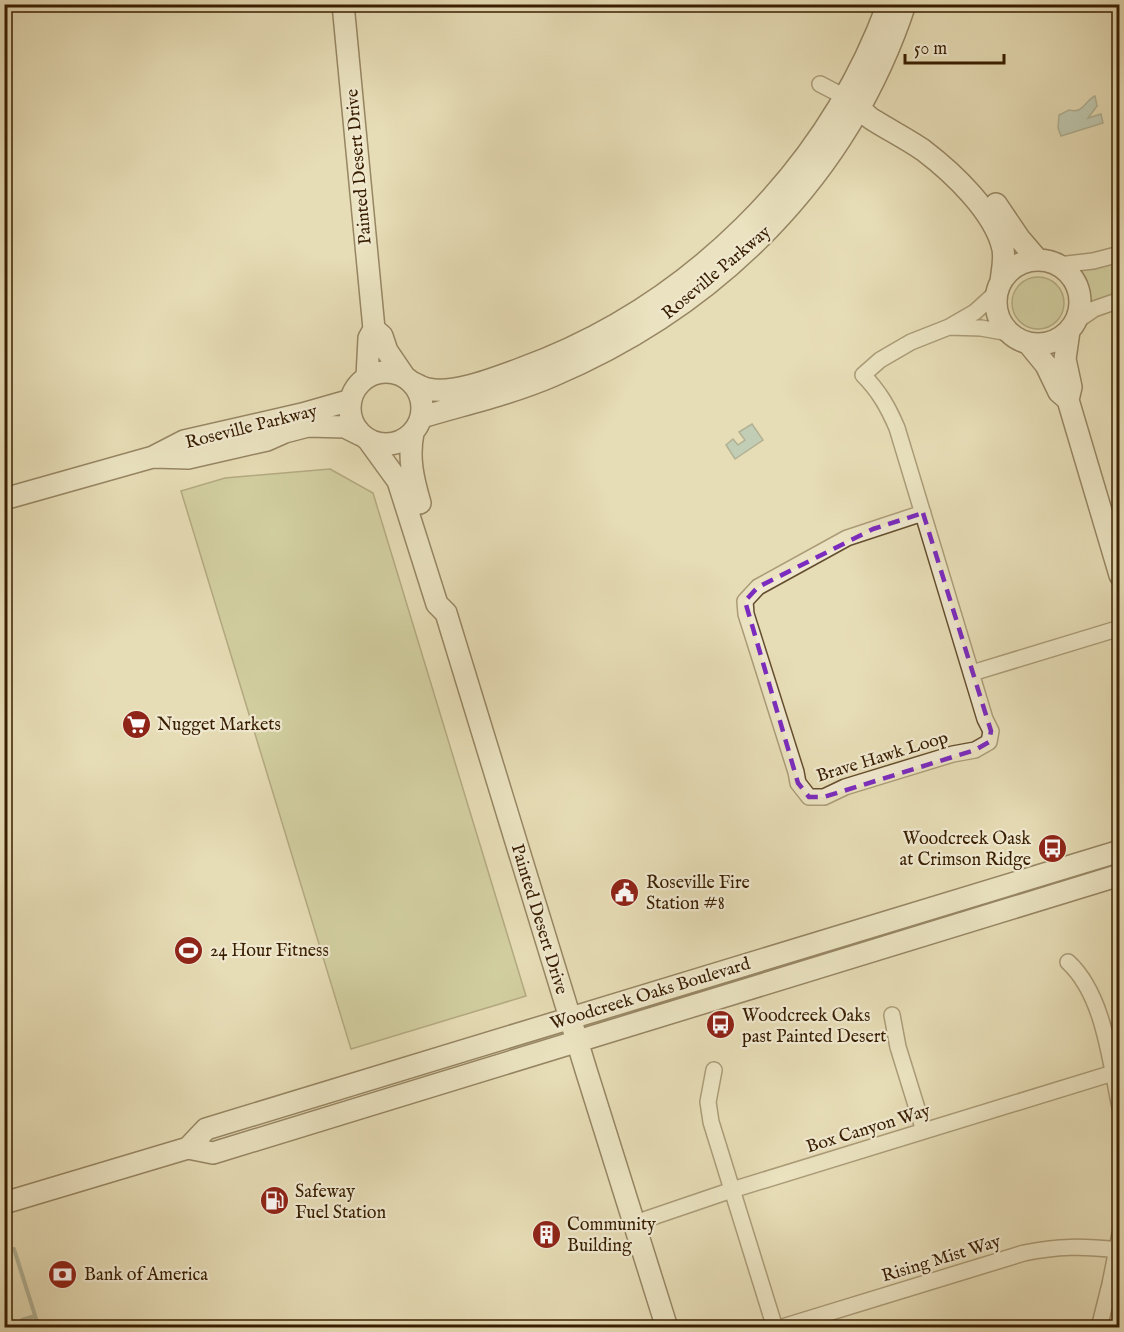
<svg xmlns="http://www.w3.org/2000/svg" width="1124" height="1332" font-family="'IM FELL English',serif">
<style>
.green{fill:#babf8a;stroke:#796e46;stroke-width:1.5}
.water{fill:#98bab5;stroke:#727c6d;stroke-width:1.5}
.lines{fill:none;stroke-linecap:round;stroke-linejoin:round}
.stream{stroke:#727c6d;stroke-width:4}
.street-casing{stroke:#644e2e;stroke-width:18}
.secondary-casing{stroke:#381e01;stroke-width:24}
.street{stroke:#efe8cf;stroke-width:15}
.secondary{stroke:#efe8cf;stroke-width:21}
.marked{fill:none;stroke:#7b2cbf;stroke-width:4.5;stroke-dasharray:12 8;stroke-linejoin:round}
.labels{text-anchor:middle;stroke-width:4.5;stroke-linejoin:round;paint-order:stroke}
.street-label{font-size:18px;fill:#381e01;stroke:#efe8cf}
.poi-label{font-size:18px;fill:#381e01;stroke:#efe8cf;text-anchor:start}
</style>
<rect width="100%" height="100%" fill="#e6dcb5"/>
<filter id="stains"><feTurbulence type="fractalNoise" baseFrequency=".00333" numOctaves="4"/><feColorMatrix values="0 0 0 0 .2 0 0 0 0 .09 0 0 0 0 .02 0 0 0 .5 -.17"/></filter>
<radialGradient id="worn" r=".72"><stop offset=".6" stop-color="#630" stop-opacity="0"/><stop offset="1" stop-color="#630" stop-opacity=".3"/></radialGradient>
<path class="green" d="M1119 261V294L1088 303 1084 284 1075 271Z
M1012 303a26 26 0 1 1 52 0a26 26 0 1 1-52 0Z
M330 469 373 493 526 996 351 1049 181 491 225 478Z"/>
<path class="water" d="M1095 96 1097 106 1088 118 1101 114 1103 123 1061 136 1058 128 1059 115 1069 110C1084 114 1084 101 1095 96Z
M752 424 763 440 735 459 726 445 733 439 738 445 745 440 739 432Z"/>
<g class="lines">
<path class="stream" d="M14 1249 39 1328
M22 1320 35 1316"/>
<defs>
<path id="street" d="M820 84 845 97
M1058 265 1093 261 1120 254
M1075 322 1094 309 1120 300
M949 327 981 328 1009 333
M923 513 847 538 758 587 745 601 746 614 796 772 798 783 809 797H824L845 787 953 754 975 750 989 742 991 731 985 719 897 428C888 407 879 391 863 375L880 360 911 342 949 327 975 312 997 292
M972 673 1120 628
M1068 962C1104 995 1110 1061 1120 1107
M892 1015 898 1047 924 1131
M714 1070 708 1102 711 1122 775 1328
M635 1223 732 1190 1113 1073
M779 1328 1024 1253C1058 1246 1083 1246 1118 1250
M1099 1328 1110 1284 1120 1234"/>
<path id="secondary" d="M343 4 374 329 369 338 367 377
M850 101C860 106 865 116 875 121 891 131 907 139 923 150 952 172 995 212 1003 249 1005 260 1002 271 1001 282
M996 204 1019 238 1037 259
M996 302a42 42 0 1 1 84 0a42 42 0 1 1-84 0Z
M374 329 382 336 387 351 404 376
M1069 331 1065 359 1071 387 1068 400 1120 575
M1028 343 1046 365 1059 392 1066 398
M350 408a36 36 0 1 1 72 0a36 36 0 1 1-72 0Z
M411 382C416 384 422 388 428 389 453 395 495 378 520 369 688 308 826 173 888 4
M422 417C465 404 510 394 552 376 717 306 848 177 905 4
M413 433C408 458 413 479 420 503
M369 441 398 481 437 604 446 613 586 1070 667 1328
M154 457 188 458 267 440 285 432 308 426 345 427 361 435
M4 499 153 457 184 441 302 414 351 400
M188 1148 206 1129 1120 851
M4 1203 188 1148 213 1153 1120 875"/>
</defs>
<use href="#street" class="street-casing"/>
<use href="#secondary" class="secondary-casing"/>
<use href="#street" class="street"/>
<use href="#secondary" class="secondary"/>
</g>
<path d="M0 0H1124V1332H0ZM923 513 991 731 989 742 975 750 824 797H809L798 783 745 601 758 587 873 529Z" fill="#e6dcb5" fill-opacity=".55" fill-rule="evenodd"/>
<path class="marked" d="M923 513 991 731 989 742 975 750 824 797H809L798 783 745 601 758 587 873 529Z"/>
<defs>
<symbol id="supermarket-disc" viewBox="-11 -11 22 22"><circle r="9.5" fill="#8f2418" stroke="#efe8cf"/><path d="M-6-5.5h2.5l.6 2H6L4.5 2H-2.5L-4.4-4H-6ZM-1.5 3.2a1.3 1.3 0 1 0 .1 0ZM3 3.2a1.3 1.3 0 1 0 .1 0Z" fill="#fff"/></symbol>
<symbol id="bus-disc" viewBox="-11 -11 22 22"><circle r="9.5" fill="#8f2418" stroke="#efe8cf"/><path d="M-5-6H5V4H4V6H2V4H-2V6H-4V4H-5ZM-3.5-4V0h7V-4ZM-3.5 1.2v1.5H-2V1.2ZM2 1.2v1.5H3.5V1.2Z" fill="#fff"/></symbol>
<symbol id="civic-disc" viewBox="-11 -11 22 22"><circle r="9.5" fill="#8f2418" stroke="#efe8cf"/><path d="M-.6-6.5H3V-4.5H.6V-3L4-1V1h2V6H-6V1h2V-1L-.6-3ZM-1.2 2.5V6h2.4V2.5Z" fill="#fff"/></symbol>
<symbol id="stadium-disc" viewBox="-11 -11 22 22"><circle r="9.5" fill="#8f2418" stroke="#efe8cf"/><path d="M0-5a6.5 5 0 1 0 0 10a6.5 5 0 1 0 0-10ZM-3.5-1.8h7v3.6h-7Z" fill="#fff"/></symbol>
<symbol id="fuel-disc" viewBox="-11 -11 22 22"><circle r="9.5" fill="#8f2418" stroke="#efe8cf"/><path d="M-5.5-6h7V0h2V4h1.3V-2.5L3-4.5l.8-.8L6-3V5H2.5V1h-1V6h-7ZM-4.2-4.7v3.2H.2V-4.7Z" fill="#fff"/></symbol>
<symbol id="building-disc" viewBox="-11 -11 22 22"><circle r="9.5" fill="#8f2418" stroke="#efe8cf"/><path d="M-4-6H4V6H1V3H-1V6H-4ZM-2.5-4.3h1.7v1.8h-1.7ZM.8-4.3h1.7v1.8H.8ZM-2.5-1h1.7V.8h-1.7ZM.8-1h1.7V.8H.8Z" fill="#fff"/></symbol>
<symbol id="bank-disc" viewBox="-11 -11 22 22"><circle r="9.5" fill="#8f2418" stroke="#efe8cf"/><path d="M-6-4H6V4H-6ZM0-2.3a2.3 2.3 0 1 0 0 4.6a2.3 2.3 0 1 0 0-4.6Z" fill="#fff"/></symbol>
</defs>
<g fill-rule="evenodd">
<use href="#supermarket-disc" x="120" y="708" width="33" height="33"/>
<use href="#bus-disc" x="1036" y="832" width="33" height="33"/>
<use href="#civic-disc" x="608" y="876" width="33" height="33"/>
<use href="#stadium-disc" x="172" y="934" width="33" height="33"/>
<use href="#bus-disc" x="704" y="1008" width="33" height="33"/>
<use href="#fuel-disc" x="258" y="1184" width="33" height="33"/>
<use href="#building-disc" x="530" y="1218" width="33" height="33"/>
<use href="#bank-disc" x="46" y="1258" width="33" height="33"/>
</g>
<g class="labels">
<g class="street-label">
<text transform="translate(358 167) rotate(-95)" y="6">Painted Desert Drive</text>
<text transform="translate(716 272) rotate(-40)" y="6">Roseville Parkway</text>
<text transform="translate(251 426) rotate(-14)" y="6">Roseville Parkway</text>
<text transform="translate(882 756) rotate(-17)" y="6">Brave Hawk Loop</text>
<text transform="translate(540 919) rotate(73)" y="6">Painted Desert Drive</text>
<text transform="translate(650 993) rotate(-17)" y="6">Woodcreek Oaks Boulevard</text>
<text transform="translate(868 1128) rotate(-17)" y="6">Box Canyon Way</text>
<text transform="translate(941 1258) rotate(-17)" y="6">Rising Mist Way</text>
</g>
<g class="poi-label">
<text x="157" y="730">Nugget Markets</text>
<text x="1031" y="844" text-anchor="end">Woodcreek Oask<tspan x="1031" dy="21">at Crimson Ridge</tspan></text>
<text x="646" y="888">Roseville Fire<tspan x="646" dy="21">Station #8</tspan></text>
<text x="210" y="956">24 Hour Fitness</text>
<text x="742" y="1021">Woodcreek Oaks<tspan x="742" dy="21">past Painted Desert</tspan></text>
<text x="295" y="1197">Safeway<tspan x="295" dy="21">Fuel Station</tspan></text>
<text x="567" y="1230">Community<tspan x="567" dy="21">Building</tspan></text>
<text x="84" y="1280">Bank of America</text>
</g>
</g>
<rect width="1124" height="1332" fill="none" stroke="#e6dcb5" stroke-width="24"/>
<rect x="6" y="6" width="1112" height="1320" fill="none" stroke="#381e01" stroke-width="3"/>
<rect x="12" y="12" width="1100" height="1308" fill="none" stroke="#381e01" stroke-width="1.5"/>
<path d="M905 54v9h99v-9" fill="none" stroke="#381e01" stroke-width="3"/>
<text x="914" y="54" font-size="18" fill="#381e01" stroke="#efe8cf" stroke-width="4.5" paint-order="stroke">50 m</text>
<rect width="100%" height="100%" filter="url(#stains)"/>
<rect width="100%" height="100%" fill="url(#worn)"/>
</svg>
